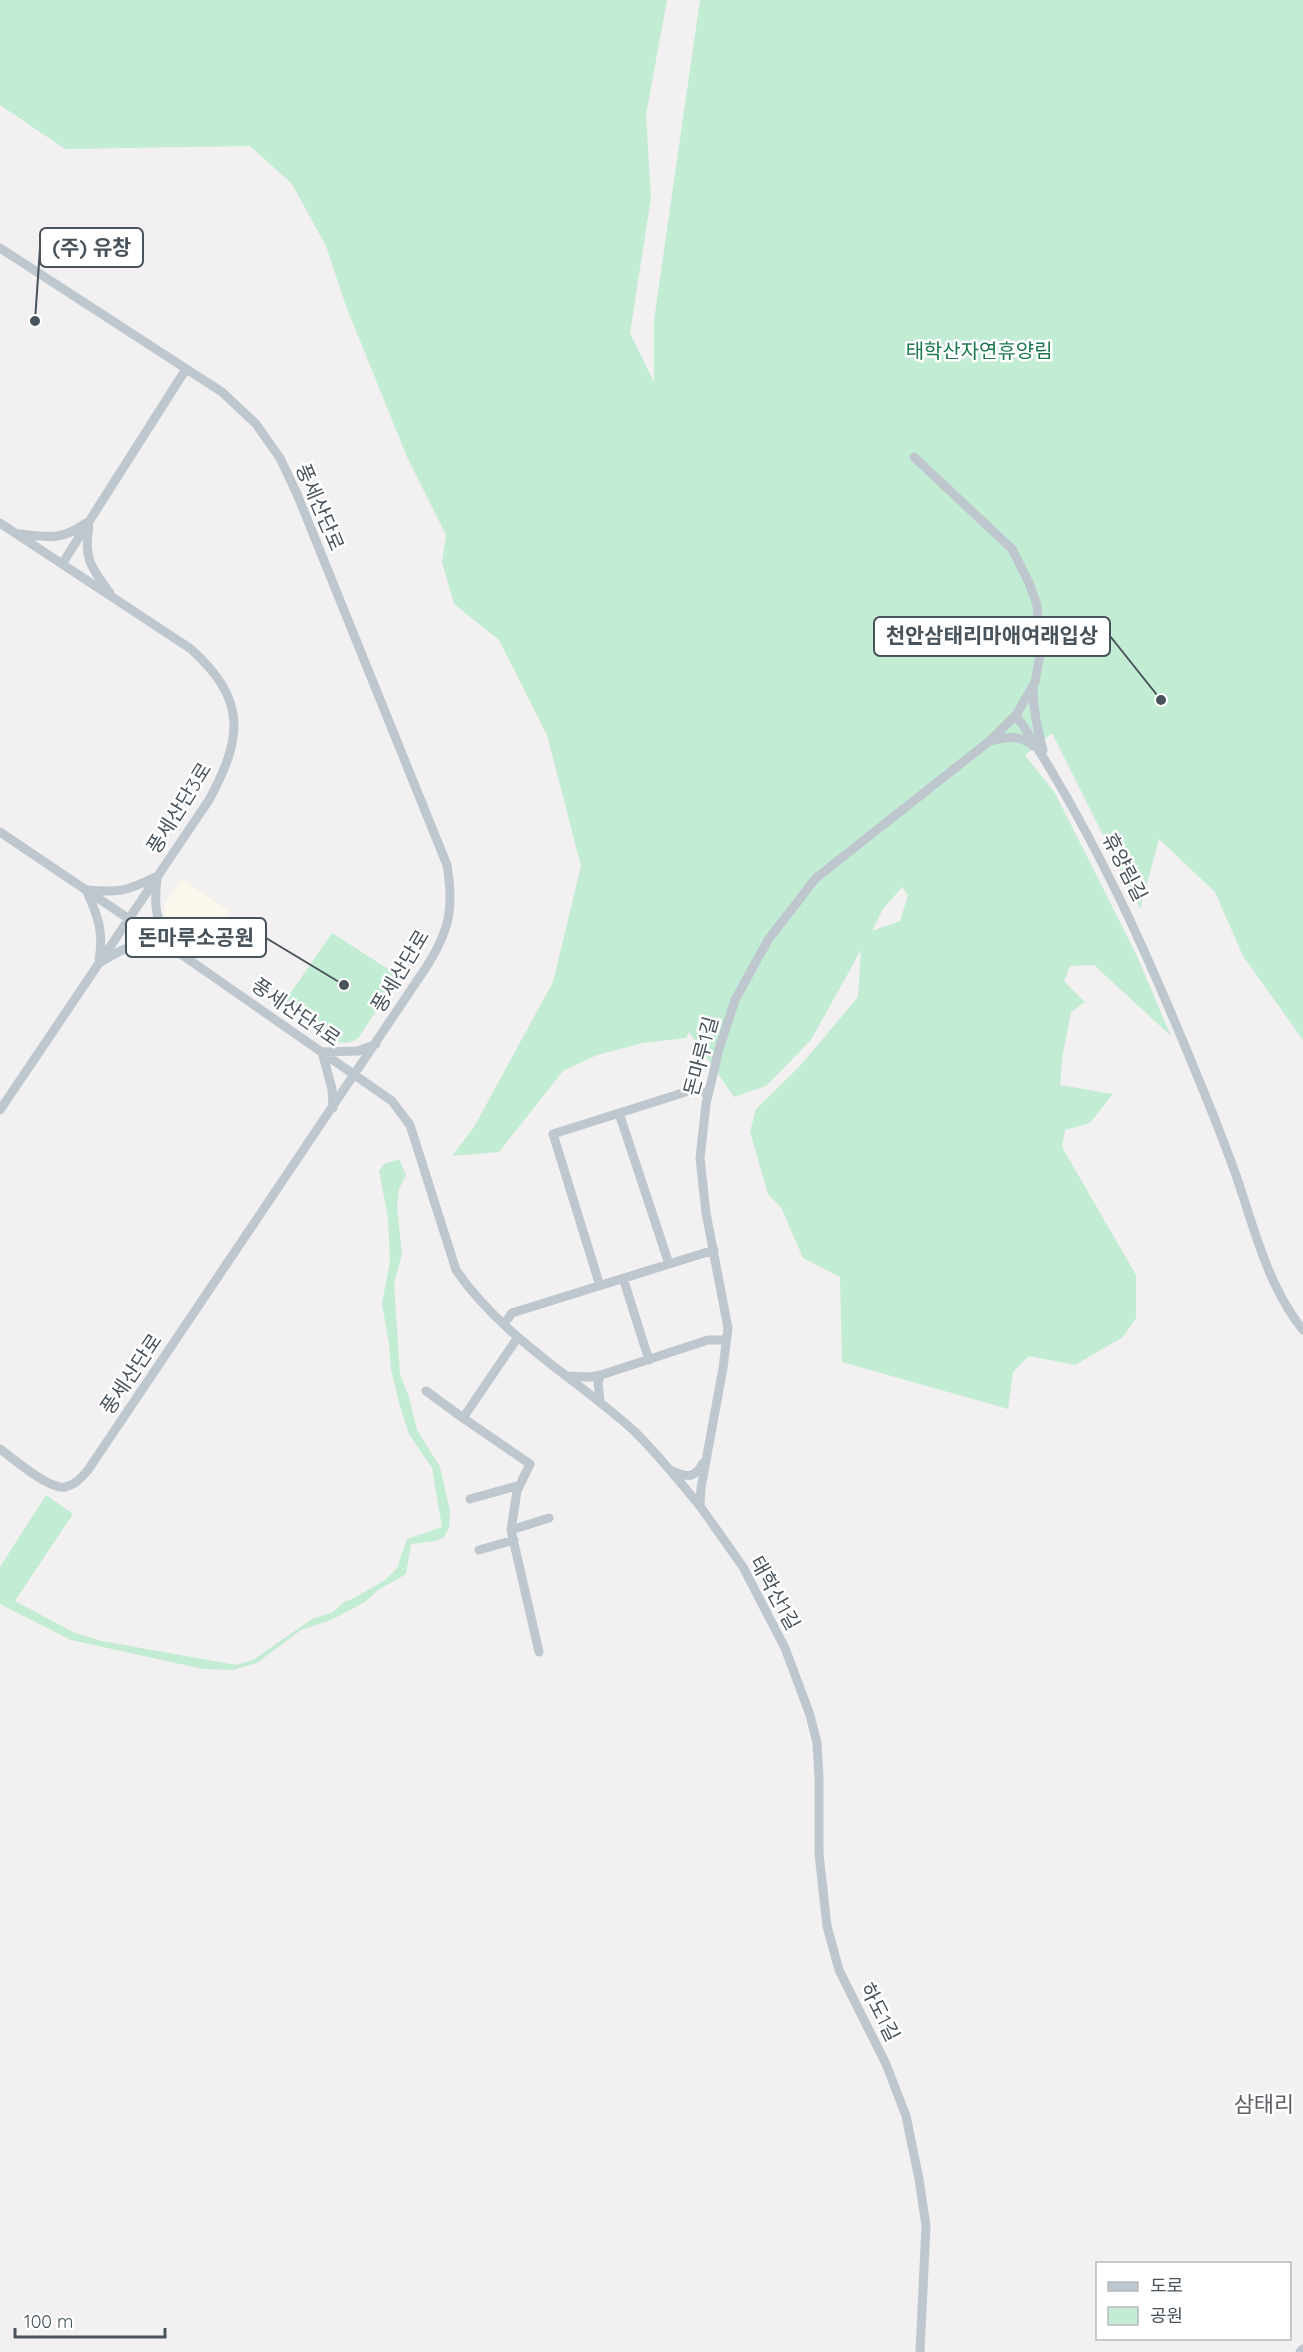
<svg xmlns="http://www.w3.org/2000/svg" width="1303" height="2352" font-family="Quicksand,'Noto Sans KR',sans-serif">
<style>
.commercial{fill:#fbf7ec}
.green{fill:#c3ecd4;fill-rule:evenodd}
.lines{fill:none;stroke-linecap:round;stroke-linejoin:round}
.minor{stroke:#bfc7ce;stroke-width:9}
.labels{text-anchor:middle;stroke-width:5;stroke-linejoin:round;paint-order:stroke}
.park-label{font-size:20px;fill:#1e7a4e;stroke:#fff}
.street-label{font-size:20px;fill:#49535c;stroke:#fff}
.quarter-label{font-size:22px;fill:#5d6065;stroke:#fff}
.leader{fill:none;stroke:#49535c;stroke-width:2}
.callout-dot{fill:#49535c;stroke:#fff;stroke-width:2}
.callout{fill:#fff;stroke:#49535c;stroke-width:2}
.callout-label{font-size:21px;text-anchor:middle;font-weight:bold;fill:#49535c}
</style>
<rect width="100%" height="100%" fill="#f2f0f0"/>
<path class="commercial" d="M182 879 231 912 206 949 167 922 164 904Z"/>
<path class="green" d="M0 0H667L646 115 651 198 630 333 654 382V320L700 0H1303V1040L1243 956 1215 892 1159 839 1140 909 1052 733 1025 755 1055 793 1137 956 1171 1036 1094 965 1070 966 1064 981 1085 1002 1071 1012 1063 1053 1060 1085 1113 1094 1090 1123 1065 1130 1062 1147 1136 1275V1318L1123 1337 1075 1365 1029 1356 1013 1372 1008 1409 842 1362 840 1277 803 1258 782 1209 768 1194 750 1132 756 1109 799 1067 858 997 861 950 811 1040 766 1086 734 1097 689 1032 686 1038 643 1043 597 1055 563 1071 499 1152 452 1156 474 1127 553 982 581 866 547 735 499 640 454 604 442 562 446 535 407 457 346 306 326 246 292 184 250 146 65 149 0 105ZM902 887 908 895 900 921 872 931 883 909Z
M332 933 399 976 359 1037C352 1043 345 1044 336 1041L283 1004Z
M399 1159 406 1175 399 1189 397 1206 402 1254 394 1284 400 1374 409 1397 417 1430 440 1467 450 1511 449 1528 444 1537 436 1541 411 1544 406 1574 378 1590 365 1602 331 1620 301 1630 257 1663 233 1670 203 1669 71 1640 0 1604V1567L46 1495 73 1514 15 1601 75 1633 102 1641 236 1665 253 1660 312 1619 333 1612 344 1602 352 1599 385 1580 397 1568 407 1539 442 1527 432 1468 409 1434 399 1403 391 1369 389 1344 382 1304 390 1261 388 1218 379 1171 384 1164Z"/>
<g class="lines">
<path class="minor" d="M0 248 222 392 256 424 280 458 297 494 447 865C454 908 450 929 427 966L88 1470C81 1478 75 1485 65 1487 49 1490 14 1459 0 1449
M914 457 1012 549 1029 583 1037 605 1041 649 1035 682 1016 715C1100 840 1158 978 1214 1117 1222 1138 1231 1160 1238 1181 1255 1232 1269 1288 1303 1330
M0 523 191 649C247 700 243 737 209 800L0 1110
M89 527C83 558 92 569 110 593
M20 534C49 537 61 541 86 523
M62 564 186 369
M1033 687C1033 709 1037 729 1043 750
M990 741C1007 737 1019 734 1033 746
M0 832 175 950 392 1101 410 1125 456 1270C502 1337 574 1377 633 1430 657 1453 679 1481 700 1506
M157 879C153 912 157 920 173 948
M88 890C119 893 127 891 155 877
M87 892C98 916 104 933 99 959
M101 962C132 942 136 945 172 950
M333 1108 332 1089 322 1052 358 1051 376 1044
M619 1113 669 1264
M623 1278 649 1360
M600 1286 553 1134 692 1090 708 1093
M504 1324 512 1313 714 1250
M518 1337 463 1418 530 1464 517 1491 511 1530 539 1652
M567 1376 590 1377 601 1375 708 1340H726
M426 1391 463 1418
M600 1402 598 1382 601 1375
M670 1470C686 1477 694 1480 703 1463
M470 1499 520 1485
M511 1530 549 1518
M479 1550 514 1540
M920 2352 926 2226 919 2179 906 2116 886 2064 839 1970 827 1926 819 1854V1777L817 1743 810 1715 785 1648 743 1567 700 1506 701 1488 723 1368 728 1328 706 1213 700 1158 706 1104 719 1049 735 1000 768 940 816 878 992 739 1016 715
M1300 2352 1303 2349"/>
</g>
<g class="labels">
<g class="park-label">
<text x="979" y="358">태학산자연휴양림</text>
</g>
<g class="street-label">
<text transform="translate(320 507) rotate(67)" y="7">풍세산단로</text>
<text transform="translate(179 808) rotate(-58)" y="7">풍세산단3로</text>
<text transform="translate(1125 867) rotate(63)" y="7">휴양림길</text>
<text transform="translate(400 971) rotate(-59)" y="7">풍세산단로</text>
<text transform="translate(296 1012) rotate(35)" y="7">풍세산단4로</text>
<text transform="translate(701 1056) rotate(-75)" y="7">돈마루1길</text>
<text transform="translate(131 1374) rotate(-56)" y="7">풍세산단로</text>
<text transform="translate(775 1593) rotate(61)" y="7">태학산1길</text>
<text transform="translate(880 2012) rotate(63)" y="7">하도1길</text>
</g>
<g class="quarter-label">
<text x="1264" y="2112">삼태리</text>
</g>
</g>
<path class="leader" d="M35 321L40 248M1161 700L1110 636M344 985L266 938"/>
<g class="callout-dot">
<circle cx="35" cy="321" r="6"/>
<circle cx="1161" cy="700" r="6"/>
<circle cx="344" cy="985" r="6"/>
</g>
<g class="callout">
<rect x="40" y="228" width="103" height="39" rx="6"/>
<rect x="874" y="617" width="236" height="39" rx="6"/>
<rect x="126" y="918" width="140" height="39" rx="6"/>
</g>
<g class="callout-label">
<text x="92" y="255">(주) 유창</text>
<text x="992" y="643">천안삼태리마애여래입상</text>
<text x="196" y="945">돈마루소공원</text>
</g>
<rect x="1096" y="2262" width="195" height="78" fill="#ffffff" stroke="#b6babe" stroke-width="1.5"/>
<rect x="1108" y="2282" width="30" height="9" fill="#bfc7ce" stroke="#b6babe" stroke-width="1.5"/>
<text x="1150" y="2292" font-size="18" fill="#49535c">도로</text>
<rect x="1108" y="2307" width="30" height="18" fill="#c3ecd4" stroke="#b6babe" stroke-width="1.5"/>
<text x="1150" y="2322" font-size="18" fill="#49535c">공원</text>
<path d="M15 2328v9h150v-9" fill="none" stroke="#49535c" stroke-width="3"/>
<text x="24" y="2328" font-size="18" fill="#49535c" stroke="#ffffff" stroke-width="4.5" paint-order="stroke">100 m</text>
</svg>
